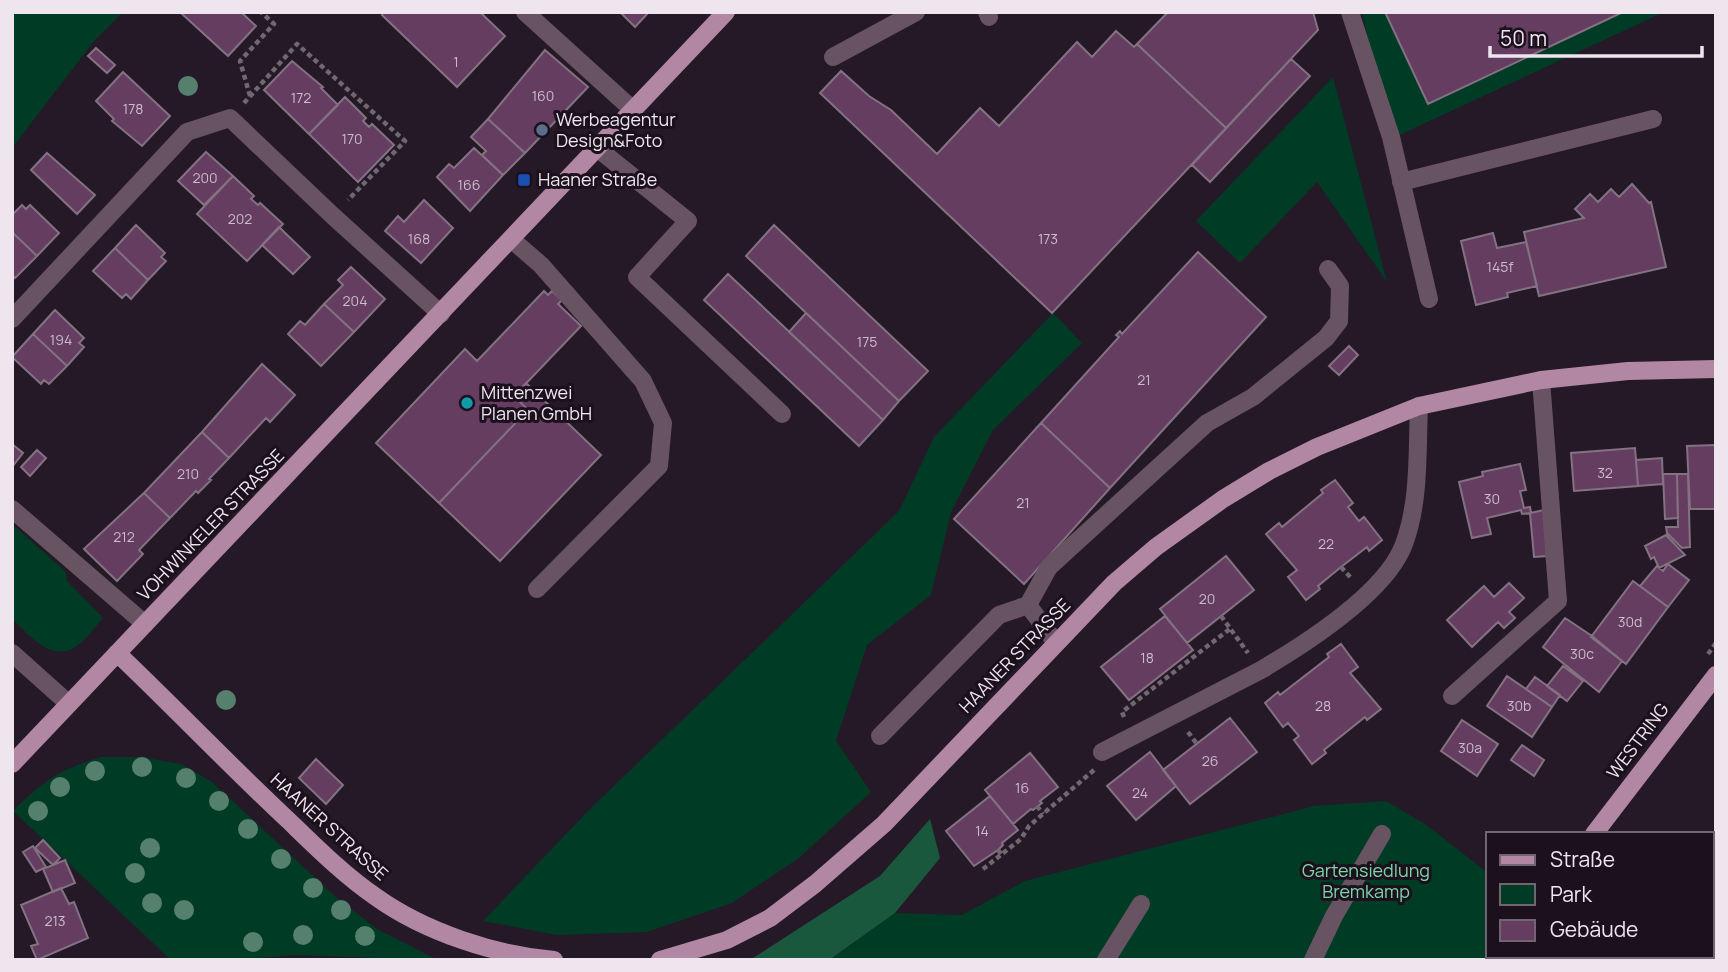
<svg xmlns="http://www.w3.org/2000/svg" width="1728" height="972" font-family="Manrope,sans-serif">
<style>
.green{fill:#003b25}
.forest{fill:#1a583e}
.building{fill:#643d61;stroke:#837281;stroke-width:2}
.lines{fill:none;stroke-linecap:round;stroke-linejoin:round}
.path{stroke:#716773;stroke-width:4.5;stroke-dasharray:5 3.5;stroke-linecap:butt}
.minor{stroke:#675361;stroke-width:18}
.major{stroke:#b187a4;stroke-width:18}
.tree{fill:#55806e}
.service-dot{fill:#5c6f8a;stroke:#1c101d;stroke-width:2.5}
.transit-dot{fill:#1a4fb4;stroke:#1c101d;stroke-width:2.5}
.culture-dot{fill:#0f9aa8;stroke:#1c101d;stroke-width:2.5}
.labels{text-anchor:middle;stroke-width:6;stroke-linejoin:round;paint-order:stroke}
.number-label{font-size:14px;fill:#cbc}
.poi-label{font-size:18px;fill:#eee5ef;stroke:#1c101d;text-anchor:start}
.street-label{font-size:18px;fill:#eee5ef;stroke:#1c101d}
.park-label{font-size:18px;fill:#7cd5a9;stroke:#1c101d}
</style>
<rect width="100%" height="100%" fill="#251927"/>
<path class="green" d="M12 12H123L94 41 12 148Z
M1362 12H1664L1391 139Z
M1333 77 1387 282 1317 182 1240 263 1196 221Z
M1053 313 1082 343 993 430 951 512 931 595 867 645 836 741 871 792 799 858 732 903 647 932 557 935 483 921 589 810 899 511 934 437Z
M12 524 66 572 67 581 103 618C95 627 83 644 72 649 48 660 28 633 12 619Z
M101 757H141L181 764 212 782 337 898 377 929 438 960 296 955 230 960H171L13 811C44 780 59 770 101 757Z
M1386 801 1425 824 1488 873V960H829L895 913 962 915 1025 881 1314 806Z"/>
<path class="forest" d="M930 819 940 858 895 913 829 960H750L880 876Z"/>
<path class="building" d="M241 12 256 26 228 56 181 13Z
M384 12H480L505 36 457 87 382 15Z
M620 12H649L635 27Z
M1168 12H1313L1318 30 1226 128 1137 44Z
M1385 12H1623L1428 104Z
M1116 31 1134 47 1137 44 1226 128 1052 313 820 93 841 71 869 96 891 110 937 154 980 108 999 126 1077 42 1092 57Z
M96 48 115 65 107 73 88 56Z
M545 50 588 87 525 153 488 119Z
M1291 59 1310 76 1210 182 1192 165Z
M292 61 323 87 321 88 338 105 309 134 264 90Z
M123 72 170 116 142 146 112 121 114 119 96 101Z
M345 97 366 118 363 121 369 127 372 124 394 145 358 182 309 134Z
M488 119 525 153 503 175 482 155 486 151 471 137Z
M474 148 503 175 470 211 437 177 449 164 454 168Z
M206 152 233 176 204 205 178 181Z
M47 153 95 195 77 214 31 170Z
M233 176 254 196 251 199 258 205 260 203 283 224 247 261 197 214Z
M1632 184 1649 203 1651 202 1666 267 1539 296 1524 232 1584 218 1575 209 1590 194 1598 202 1611 189 1619 197Z
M424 200 453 228 421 263 385 231 398 216 404 222Z
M22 205 26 209 30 205 59 233 37 256 12 232V215Z
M136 225 165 253 161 257 166 261 148 280 115 248Z
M774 225 928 371 899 401 746 256Z
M279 227 310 257 293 274 262 245Z
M12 232 37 256 15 278 12 275Z
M1493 233 1497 248 1526 242 1537 286 1507 293 1508 297 1476 305 1461 241Z
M115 248 148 280 131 299 126 294 122 298 93 271Z
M1198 252 1266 317 1110 488 1041 423 1119 337 1116 335 1120 331 1122 334Z
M351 267 385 299 354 332 324 304 343 285 338 280Z
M728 274 883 420 859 446 704 300Z
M544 291 548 295 552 291 562 300 558 304 581 326 514 396 528 410 439 503 376 443 465 349 477 361Z
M324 304 354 332 321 366 288 334 300 321 305 325Z
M55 310 84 338 79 343 84 347 67 366 33 334Z
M806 313 899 401 883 420 789 332Z
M33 334 67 366 49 384 44 380 41 384 12 357Z
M1349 346 1358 355 1339 375 1329 366Z
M262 364 295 395 270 422 266 418 229 458 202 432Z
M526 383 601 455 500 561 439 503 528 410 514 396Z
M1041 423 1110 488 1024 584 954 519Z
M202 432 229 458 209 479 211 480 198 493 196 491 170 518 144 493Z
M12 444 23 453 12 467Z
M1716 445V509H1690L1687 446Z
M1635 448 1638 486 1574 491 1571 453Z
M37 450 46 458 30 476 21 467Z
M1662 458 1663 484 1638 486 1636 460Z
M1520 464 1526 490 1520 491 1524 508 1530 507 1531 513 1522 514 1521 510 1487 518 1491 534 1472 538 1459 482 1483 476 1482 472Z
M1663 474H1677L1678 518 1665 519Z
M1677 474H1688L1690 547 1682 548 1667 533 1666 527H1678Z
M1335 480 1353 503 1348 507 1359 521 1364 517 1382 540 1369 551 1367 547 1341 567 1318 586 1320 589 1306 600 1288 577 1297 570 1266 534 1279 523 1282 527 1323 493 1321 490Z
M144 493 170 518 139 550 143 554 117 581 84 549Z
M1544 510 1547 556 1534 557 1530 513Z
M1666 535 1685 555 1659 568 1654 557 1651 559 1645 546Z
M1226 556 1254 590 1187 643 1160 609Z
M1668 564 1689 580 1668 607 1640 586 1657 566 1663 571Z
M1633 581 1668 607 1626 664 1591 637Z
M1509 583 1524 598 1509 612 1515 618 1504 628 1498 622 1472 647 1447 620 1484 586 1494 597Z
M1165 616 1193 650 1129 700 1101 667Z
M1565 618 1592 636 1622 661 1599 692 1543 647Z
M1341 644 1358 667 1350 673 1381 709 1367 720 1365 717 1324 750 1326 753 1312 764 1294 740 1299 736 1288 723 1283 727 1265 703 1278 692 1280 695 1329 657 1327 654Z
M1563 666 1583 681 1567 701 1547 686Z
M1507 676 1552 707 1532 737 1487 706Z
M1535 677 1560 695 1552 707 1526 689Z
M1230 718 1257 752 1190 804 1163 770Z
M1462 720 1498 744 1477 776 1441 751Z
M1522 745 1544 760 1534 776 1511 760Z
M1150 752 1176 786 1136 820 1107 786Z
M1030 753 1058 787 1040 801 1042 803 1033 810 1031 809 1013 824 985 790Z
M316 759 343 785 326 804 299 778Z
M990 796 1018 830 1002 843 1003 845 998 850 974 866 946 831Z
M43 840 60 858 53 865 35 848Z
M33 846 46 867 36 872 23 852Z
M65 860 75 883 53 892 43 869Z
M61 888 69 904 74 902 88 938 37 960 31 946 38 944 21 905Z"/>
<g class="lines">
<path class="path" d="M250 96 240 61 274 24 261 12
M244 103 297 44 405 141 348 200
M1341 567 1352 579
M1221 616 1248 653
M1708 654 1716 643
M1124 717 1122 712 1231 628
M1188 732 1197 744
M1037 806 1043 814
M998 850 1002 855
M983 869 1021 839 1029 826 1094 770
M1498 960 1500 956"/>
<path class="minor" d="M525 12 633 110
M987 12 989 17
M1350 12 1391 137 1429 299
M833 57 916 12
M597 148 688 221 637 277 782 414
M1401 182 1653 119
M511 239 541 265 643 381 663 423 659 466 537 589
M12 319 187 132 230 118 333 216 441 314
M12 509 145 624
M1056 643 1028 605 1049 567 1207 423 1253 397 1326 338 1339 321 1340 286 1328 269
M12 653 69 704
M1452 696 1558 601 1541 380
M880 736 999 615 1028 605
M1102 752 1261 670C1305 644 1386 593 1404 544 1420 501 1417 451 1419 406
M1712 909 1716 907
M1106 960 1141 904
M1313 960 1334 916 1382 834
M1646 960 1650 956"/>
<path class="major" d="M117 653C175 708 230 766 288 820 316 847 344 875 376 897 425 932 495 955 554 960
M12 764 726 12
M1594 834 1716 675
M660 960 727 940 770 918 815 884 884 824 1114 583 1156 547 1223 499 1269 471 1317 447 1419 406 1541 380 1628 371 1716 369
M1526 960 1528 956"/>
</g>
<g class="tree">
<circle cx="188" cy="86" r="10"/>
<circle cx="226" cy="700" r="10"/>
<circle cx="142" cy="767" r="10"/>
<circle cx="95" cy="771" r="10"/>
<circle cx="186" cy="778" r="10"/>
<circle cx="60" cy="787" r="10"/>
<circle cx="219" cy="801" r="10"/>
<circle cx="38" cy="811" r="10"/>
<circle cx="248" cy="829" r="10"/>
<circle cx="150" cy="848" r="10"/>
<circle cx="281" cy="859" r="10"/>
<circle cx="135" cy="873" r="10"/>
<circle cx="313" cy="888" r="10"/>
<circle cx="152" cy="903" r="10"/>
<circle cx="184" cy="910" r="10"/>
<circle cx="341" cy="910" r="10"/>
<circle cx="303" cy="935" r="10"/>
<circle cx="365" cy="936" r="10"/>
<circle cx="253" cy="942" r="10"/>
</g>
<circle class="service-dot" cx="542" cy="130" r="7"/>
<rect class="transit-dot" x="517" y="173" width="14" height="14" rx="3.5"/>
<circle class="culture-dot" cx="467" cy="403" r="7"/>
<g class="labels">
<g class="number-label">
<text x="456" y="67">1</text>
<text x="543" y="101">160</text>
<text x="301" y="103">172</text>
<text x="133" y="114">178</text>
<text x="352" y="144">170</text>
<text x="205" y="183">200</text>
<text x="469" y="190">166</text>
<text x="240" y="224">202</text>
<text x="419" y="244">168</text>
<text x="1048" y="244">173</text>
<text x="1500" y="272">145f</text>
<text x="355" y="306">204</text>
<text x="61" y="345">194</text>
<text x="867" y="347">175</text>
<text x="1144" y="385">21</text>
<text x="1605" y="478">32</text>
<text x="188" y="479">210</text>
<text x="1492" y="504">30</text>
<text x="1023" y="508">21</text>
<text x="124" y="542">212</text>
<text x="1326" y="549">22</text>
<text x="1207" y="604">20</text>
<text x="1630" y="627">30d</text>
<text x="1582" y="659">30c</text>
<text x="1147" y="663">18</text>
<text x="1323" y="711">28</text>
<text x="1519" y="711">30b</text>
<text x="1470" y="753">30a</text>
<text x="1210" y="766">26</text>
<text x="1022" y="793">16</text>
<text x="1140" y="798">24</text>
<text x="982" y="836">14</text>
<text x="55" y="926">213</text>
</g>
<g class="poi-label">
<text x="556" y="126">Werbeagentur<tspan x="556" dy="21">Design&amp;Foto</tspan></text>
<text x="538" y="186">Haaner Straße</text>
<text x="481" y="399">Mittenzwei<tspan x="481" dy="21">Planen GmbH</tspan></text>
</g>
<g class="street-label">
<text transform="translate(211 525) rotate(-46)" y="6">VOHWINKELER STRASSE</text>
<text transform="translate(1015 656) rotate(-46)" y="6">HAANER STRASSE</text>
<text transform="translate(1638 741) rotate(-53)" y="6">WESTRING</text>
<text transform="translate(329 827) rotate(42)" y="6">HAANER STRASSE</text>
</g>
<g class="park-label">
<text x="1366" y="877">Gartensiedlung<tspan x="1366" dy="21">Bremkamp</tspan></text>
</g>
</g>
<rect width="1728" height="972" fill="none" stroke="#eee5ef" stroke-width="28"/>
<rect x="1486" y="832" width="228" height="126" fill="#1c101d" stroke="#706571" stroke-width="2"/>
<rect x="1500" y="855" width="35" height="10" fill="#b187a4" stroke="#706571" stroke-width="2"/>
<text x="1550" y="867" font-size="21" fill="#eee5ef">Straße</text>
<rect x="1500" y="884" width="35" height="21" fill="#003b25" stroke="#706571" stroke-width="2"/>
<text x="1550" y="902" font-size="21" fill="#eee5ef">Park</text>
<rect x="1500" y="920" width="35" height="21" fill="#643d61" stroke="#706571" stroke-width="2"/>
<text x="1550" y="937" font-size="21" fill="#eee5ef">Gebäude</text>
<path d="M1490 46v10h212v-10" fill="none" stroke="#eee5ef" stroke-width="3.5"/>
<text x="1500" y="46" font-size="21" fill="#eee5ef" stroke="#1c101d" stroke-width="5" paint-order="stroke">50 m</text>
</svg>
